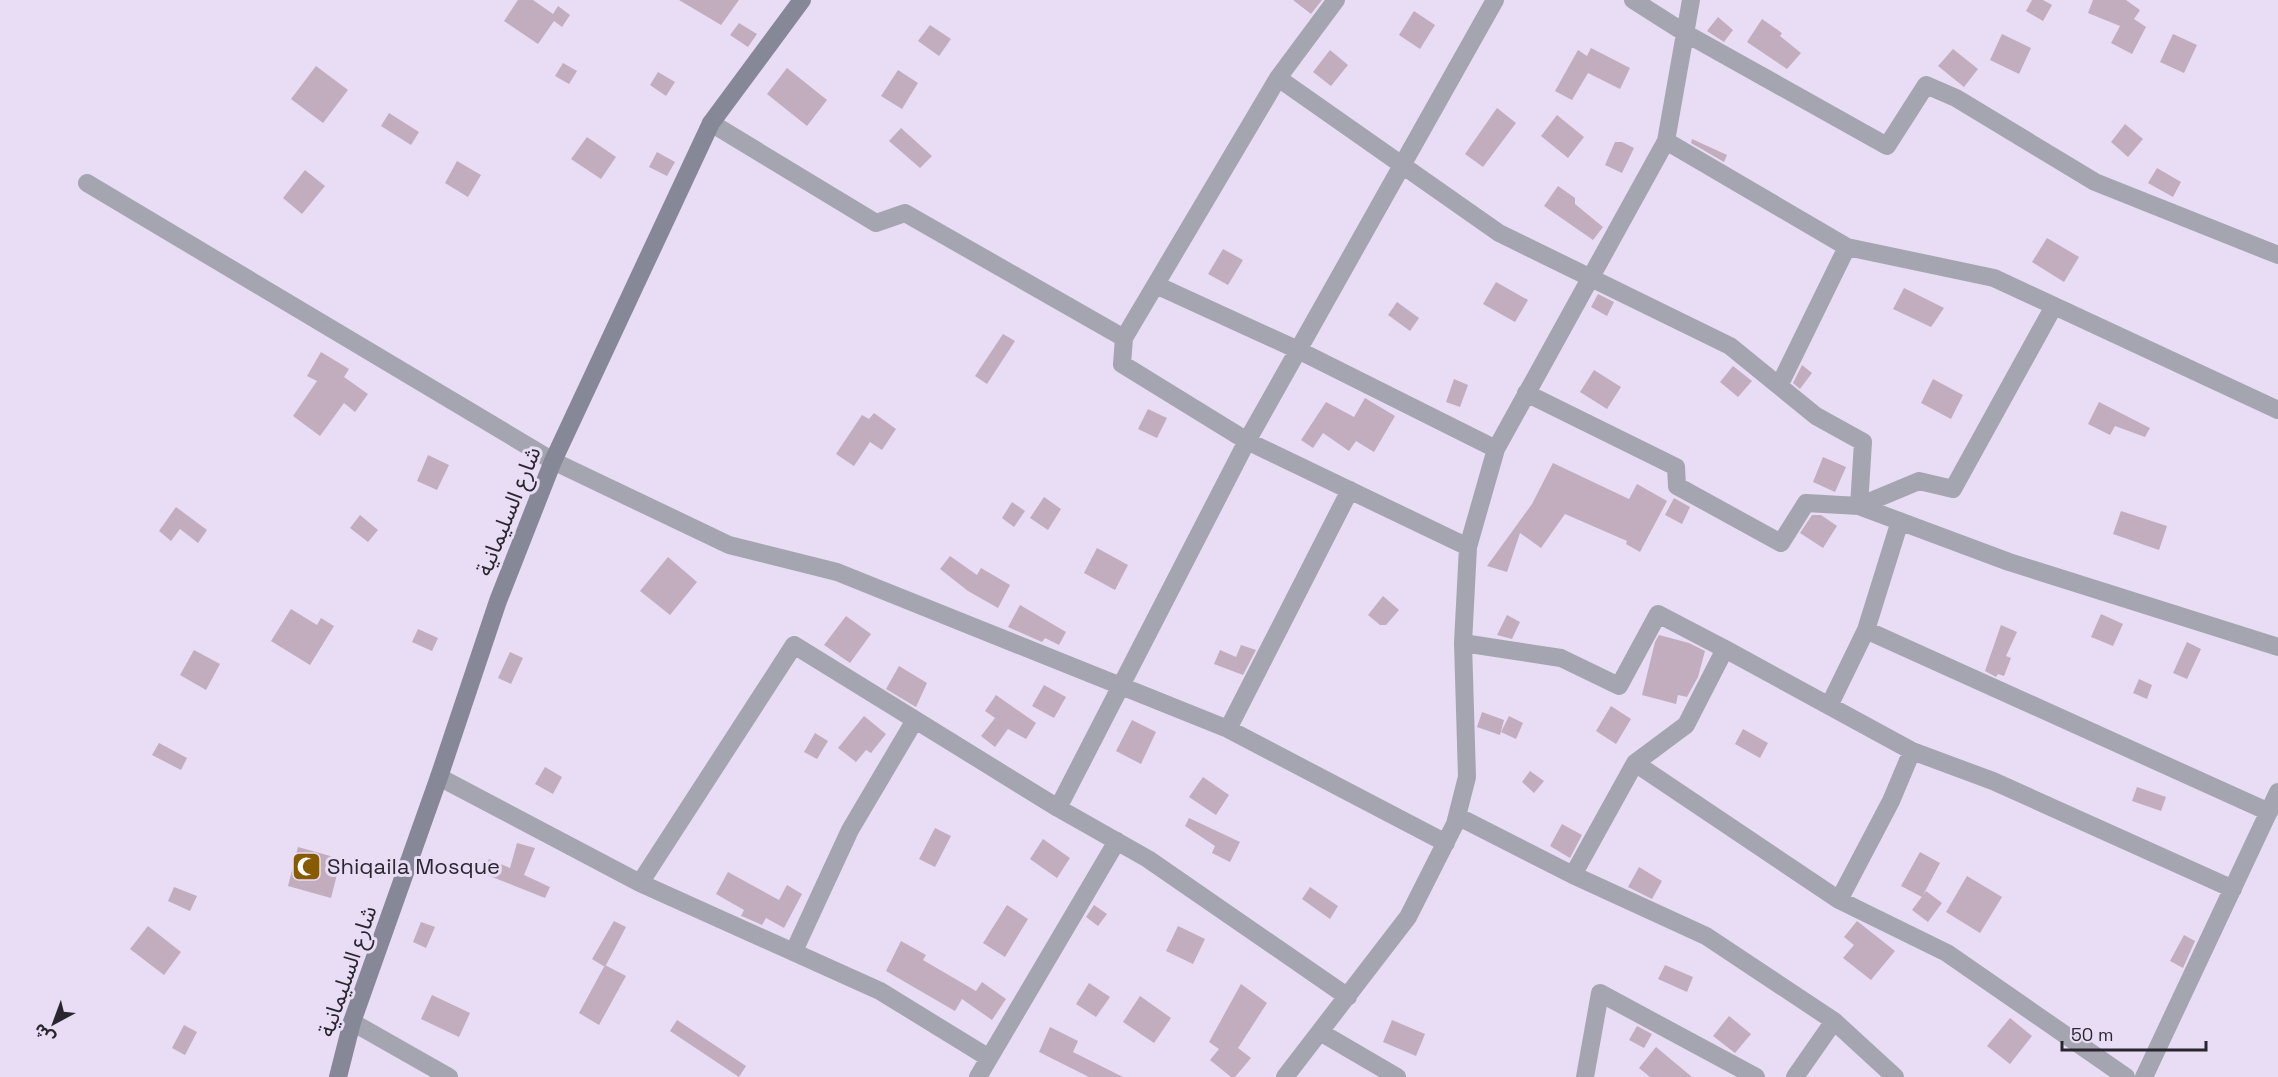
<svg xmlns="http://www.w3.org/2000/svg" width="2278" height="1077" font-family="'Space Grotesk','Noto Sans Arabic',sans-serif">
<style>
.building{fill:#c2adbe}
.lines{fill:none;stroke-linecap:round;stroke-linejoin:round}
.street{stroke:#a4a5b0;stroke-width:18}
.secondary{stroke:#868897;stroke-width:18}
.labels{text-anchor:middle;stroke-width:6;stroke-linejoin:round;paint-order:stroke}
.street-label{font-size:22px;fill:#2a262f;stroke:#e8ddf4}
.poi-label{font-size:22px;fill:#2a262f;stroke:#e8ddf4;text-anchor:start}
</style>
<rect width="100%" height="100%" fill="#e8ddf4"/>
<path class="building" d="M518 0H533L553 14 558 6 570 15 562 27 554 21 538 44 504 21Z
M679 0H739L721 25Z
M1293 0H1322L1311 14Z
M2032 0H2043L2052 5 2043 21 2026 11Z
M2093 0H2126L2140 10 2134 19 2146 27 2132 54 2111 43 2120 26 2088 13Z
M1414 11 1435 25 1420 49 1399 35Z
M1718 17 1733 30 1724 42 1707 31Z
M1762 19 1782 33 1780 36 1801 53 1787 69 1747 42Z
M739 23 757 34 748 47 730 35Z
M930 25 951 39 939 56 918 41Z
M2002 34 2031 48 2019 74 1990 60Z
M2173 34 2197 45 2184 73 2160 62Z
M1591 48 1630 68 1620 89 1588 73 1572 100 1555 91 1578 50 1587 56Z
M1953 49 1978 69 1964 87 1938 66Z
M1330 50 1348 65 1331 86 1313 72Z
M563 63 577 71 569 84 555 76Z
M316 66 348 90 323 123 291 99Z
M787 68 827 100 807 126 767 94Z
M898 70 918 83 902 109 881 96Z
M658 72 675 82 666 96 650 85Z
M1497 108 1516 123 1483 167 1465 154Z
M389 113 419 132 411 145 381 126Z
M1557 115 1584 137 1568 158 1541 136Z
M2125 124 2143 139 2128 157 2111 142Z
M901 128 932 156 920 168 889 141Z
M587 137 616 157 601 179 571 159Z
M1692 139 1727 155 1724 162 1691 143Z
M1615 142H1622L1634 148 1622 173 1605 165Z
M657 152 675 162 667 176 649 167Z
M457 161 481 175 468 197 445 183Z
M2157 168 2181 182 2173 197 2148 183Z
M305 170 325 186 302 214 283 198Z
M1558 186 1575 198V204L1603 227 1593 240 1544 206Z
M2047 238 2079 257 2064 282 2032 262Z
M1223 249 1243 260 1228 285 1208 274Z
M1496 282 1528 300 1515 322 1483 304Z
M1904 288 1944 308 1931 327 1893 309Z
M1598 294 1614 302 1607 316 1591 307Z
M1397 302 1419 318 1410 331 1388 315Z
M1003 334 1015 341 987 384 975 376Z
M321 352 349 369 344 377 368 394 355 412 344 403 320 436 293 416 317 381 307 376Z
M1802 365 1812 373 1800 389 1793 383Z
M1733 366 1752 381 1738 397 1720 382Z
M1594 370 1621 387 1607 409 1580 392Z
M1454 379 1468 385 1460 407 1446 402Z
M1933 379 1963 395 1951 419 1921 403Z
M1365 398 1395 416 1374 452 1356 441 1349 451 1323 433 1313 448 1301 440 1326 402 1354 417Z
M2099 402 2150 428 2145 437 2115 426 2110 435 2088 424Z
M1148 409 1167 418 1157 438 1138 429Z
M874 413 896 429 882 450 870 442 854 466 836 454 862 415 869 419Z
M428 455 449 465 437 490 417 481Z
M1823 457 1846 467 1835 492 1813 482Z
M1553 463 1629 499 1637 484 1667 501 1640 552 1626 544 1627 541 1565 514 1541 548 1520 533 1507 572 1487 566 1532 504Z
M1044 497 1061 509 1048 530 1030 518Z
M1674 498 1690 507 1682 524 1665 515Z
M1012 502 1025 511 1014 527 1002 518Z
M176 507 207 530 198 543 180 529 171 541 159 531Z
M2121 511 2167 526 2159 550 2113 534Z
M360 515 378 530 368 542 350 528Z
M1812 515H1821L1837 526 1823 548 1800 533Z
M1097 548 1128 565 1115 590 1084 573Z
M950 556 977 575 981 568 1010 585 998 608 968 591 940 569Z
M668 557 697 582 670 615 640 591Z
M1383 596 1399 610 1386 625H1380L1368 615Z
M1020 605 1066 632 1059 645 1045 638 1042 642 1008 627Z
M291 609 317 625 321 618 334 626 310 665 271 641Z
M2101 614 2123 624 2113 646 2091 637Z
M1507 615 1520 622 1512 639 1497 635Z
M846 616 871 634 850 663 824 645Z
M2001 625 2017 632 2006 656 2011 658 2004 676 1998 674 1996 677 1985 671Z
M418 629 438 638 432 651 412 642Z
M1659 635 1689 643 1705 651 1698 677 1687 697 1678 695 1676 704 1642 695 1655 642Z
M2187 642 2201 649 2187 679 2173 673Z
M1241 645 1256 650 1243 675 1214 664 1220 650 1236 657Z
M194 650 220 664 206 690 180 675Z
M510 652 523 658 511 684 498 678Z
M899 666 927 683 916 707 886 689Z
M2139 679 2152 685 2147 699 2133 693Z
M1044 685 1066 697 1054 718 1032 706Z
M996 695 1036 723 1026 739 1008 729 995 747 981 736 995 718 985 711Z
M1611 706 1631 719 1616 744 1596 731Z
M1482 712 1504 720 1500 735 1477 727Z
M864 716 886 734 871 753 866 750 856 762 838 748Z
M1509 716 1523 723 1516 739 1501 732Z
M1132 720 1156 732 1141 764 1116 751Z
M1743 729 1768 743 1760 758 1735 744Z
M815 733 828 741 817 759 804 752Z
M159 743 187 758 181 770 152 755Z
M545 767 562 777 553 794 535 784Z
M1530 771 1544 781 1534 793 1522 782Z
M1203 777 1229 795 1216 815 1189 797Z
M2137 787 2166 797 2161 811 2132 801Z
M1189 818 1240 842 1230 862 1212 853 1215 846 1185 826Z
M1562 824 1582 835 1570 858 1550 846Z
M935 828 951 836 935 867 919 859Z
M1043 839 1070 858 1057 878 1030 859Z
M517 843 535 848 524 875 550 887 545 898 482 873 489 859 510 868Z
M298 847 341 859 331 898 288 886Z
M1920 852 1940 863 1922 897 1901 886Z
M1639 867 1662 881 1652 899 1628 887Z
M728 872 779 900 787 885 802 894 784 928 766 918 762 925 744 917 741 916 744 910 716 894Z
M1967 876 2002 897 1980 933 1946 912Z
M174 887 197 896 190 911 168 901Z
M1310 887 1338 906 1330 919 1302 899Z
M1926 891 1942 903 1928 922 1912 910Z
M1007 905 1028 919 1005 957 983 943Z
M1094 905 1107 914 1098 926 1086 917Z
M614 921 626 927 605 967 592 959Z
M1857 921 1895 951 1871 980 1843 958 1854 945 1844 937Z
M421 922 435 927 426 948 413 942Z
M148 926 181 952 164 975 130 949Z
M1178 926 1205 939 1193 964 1166 951Z
M2184 935 2195 941 2183 968 2170 961Z
M901 941 926 955 923 960 976 991 982 982 1006 999 992 1020 962 999 955 1011 886 971Z
M605 965 626 976 599 1025 579 1013Z
M1665 965 1693 977 1687 992 1658 979Z
M1089 983 1110 997 1096 1017 1076 1004Z
M1241 984 1267 1003 1238 1048 1251 1058 1235 1077H1231L1210 1060 1219 1049 1209 1042Z
M432 995 470 1013 459 1037 421 1019Z
M1140 996 1171 1018 1154 1043 1123 1022Z
M1729 1016 1751 1034 1735 1053 1713 1036Z
M2010 1018 2032 1036 2010 1064 1987 1046Z
M677 1020 746 1066 739 1077 670 1031Z
M1392 1020 1425 1034 1416 1056 1383 1042Z
M184 1025 197 1032 185 1055 172 1048Z
M1637 1026 1652 1034 1644 1048 1629 1040Z
M1050 1027 1078 1041 1073 1052 1123 1077H1089L1039 1052Z
M1656 1047 1692 1077H1650L1639 1068Z"/>
<g class="lines">
<path class="street" d="M1633 0 1685 33 1887 146 1926 85 1956 98 2095 182 2278 255
M1278 78 1499 233 1730 346 1816 416 1863 442 1859 506 2009 562 2278 647
M711 123 876 223 905 213 1124 338 1122 364 1247 441 1468 547
M1666 141 1847 247 1994 278 2278 410
M87 183 553 461 729 545 837 572 1228 729 1446 843
M1156 285 1298 350 1496 449
M1124 338 1278 78 1336 0
M1779 386 1847 247
M1526 393 1676 467 1677 486 1781 543 1806 503 1859 506 1919 481 1953 489 2054 306
M1866 630 1900 521
M1463 643 1561 658 1619 686 1658 614 1725 649
M1829 706 1866 630 2269 812
M1228 729 1350 490
M1635 763 1839 900 1947 953 2126 1077
M439 777 640 883 794 645 1058 808
M1457 816 1573 875 1635 763 1686 725 1725 649 1912 751 1993 781 2233 889
M1573 875 1706 936 1834 1021 1895 1077
M640 883 880 991 989 1058
M1839 900 1891 801 1912 751
M794 951 850 830 915 720
M1348 997 1148 859 1058 808 1247 441 1495 0
M352 1022 449 1077
M1320 1032 1397 1077
M978 1077 1117 841
M1285 1077 1408 917 1455 824 1467 777 1463 643 1468 547 1496 449 1666 141 1691 0
M1585 1077 1600 993 1756 1077
M1795 1077 1834 1021
M2144 1077 2278 792"/>
<path class="secondary" d="M338 1077 352 1022 439 777 498 601 553 461 711 123 802 0"/>
</g>
<defs>
<symbol id="mosque-square" viewBox="-11 -11 22 22"><rect x="-9" y="-9" width="18" height="18" rx="4" fill="#895b00" stroke="#e8ddf4"/><path d="M3.5-4.9A6 6 0 1 0 3.5 4.9A5 5 0 1 1 3.5-4.9Z" fill="#fff"/></symbol>
</defs>
<g fill-rule="evenodd">
<use href="#mosque-square" x="290" y="850" width="33" height="33"/>
</g>
<g class="labels">
<g class="street-label">
<text transform="translate(508 511) rotate(-68)" y="8">شارع السليمانية</text>
<text transform="translate(347 971) rotate(-71)" y="8">شارع السليمانية</text>
</g>
<g class="poi-label">
<text x="327" y="874">Shiqaila Mosque</text>
</g>
</g>
<g transform="translate(54 1023) rotate(221)" stroke="#e8ddf4" stroke-width="4.5" paint-order="stroke">
<path d="M0-4.5L10 22L0 15L-10 22Z" fill="#2a262f"/>
<text y="-9" font-size="16" font-weight="bold" text-anchor="middle" fill="#2a262f">ش</text>
</g>
<path d="M2062 1041v9h144v-9" fill="none" stroke="#2a262f" stroke-width="3"/>
<text x="2071" y="1041" font-size="18" fill="#2a262f" stroke="#e8ddf4" stroke-width="4.5" paint-order="stroke">50 m</text>
</svg>
